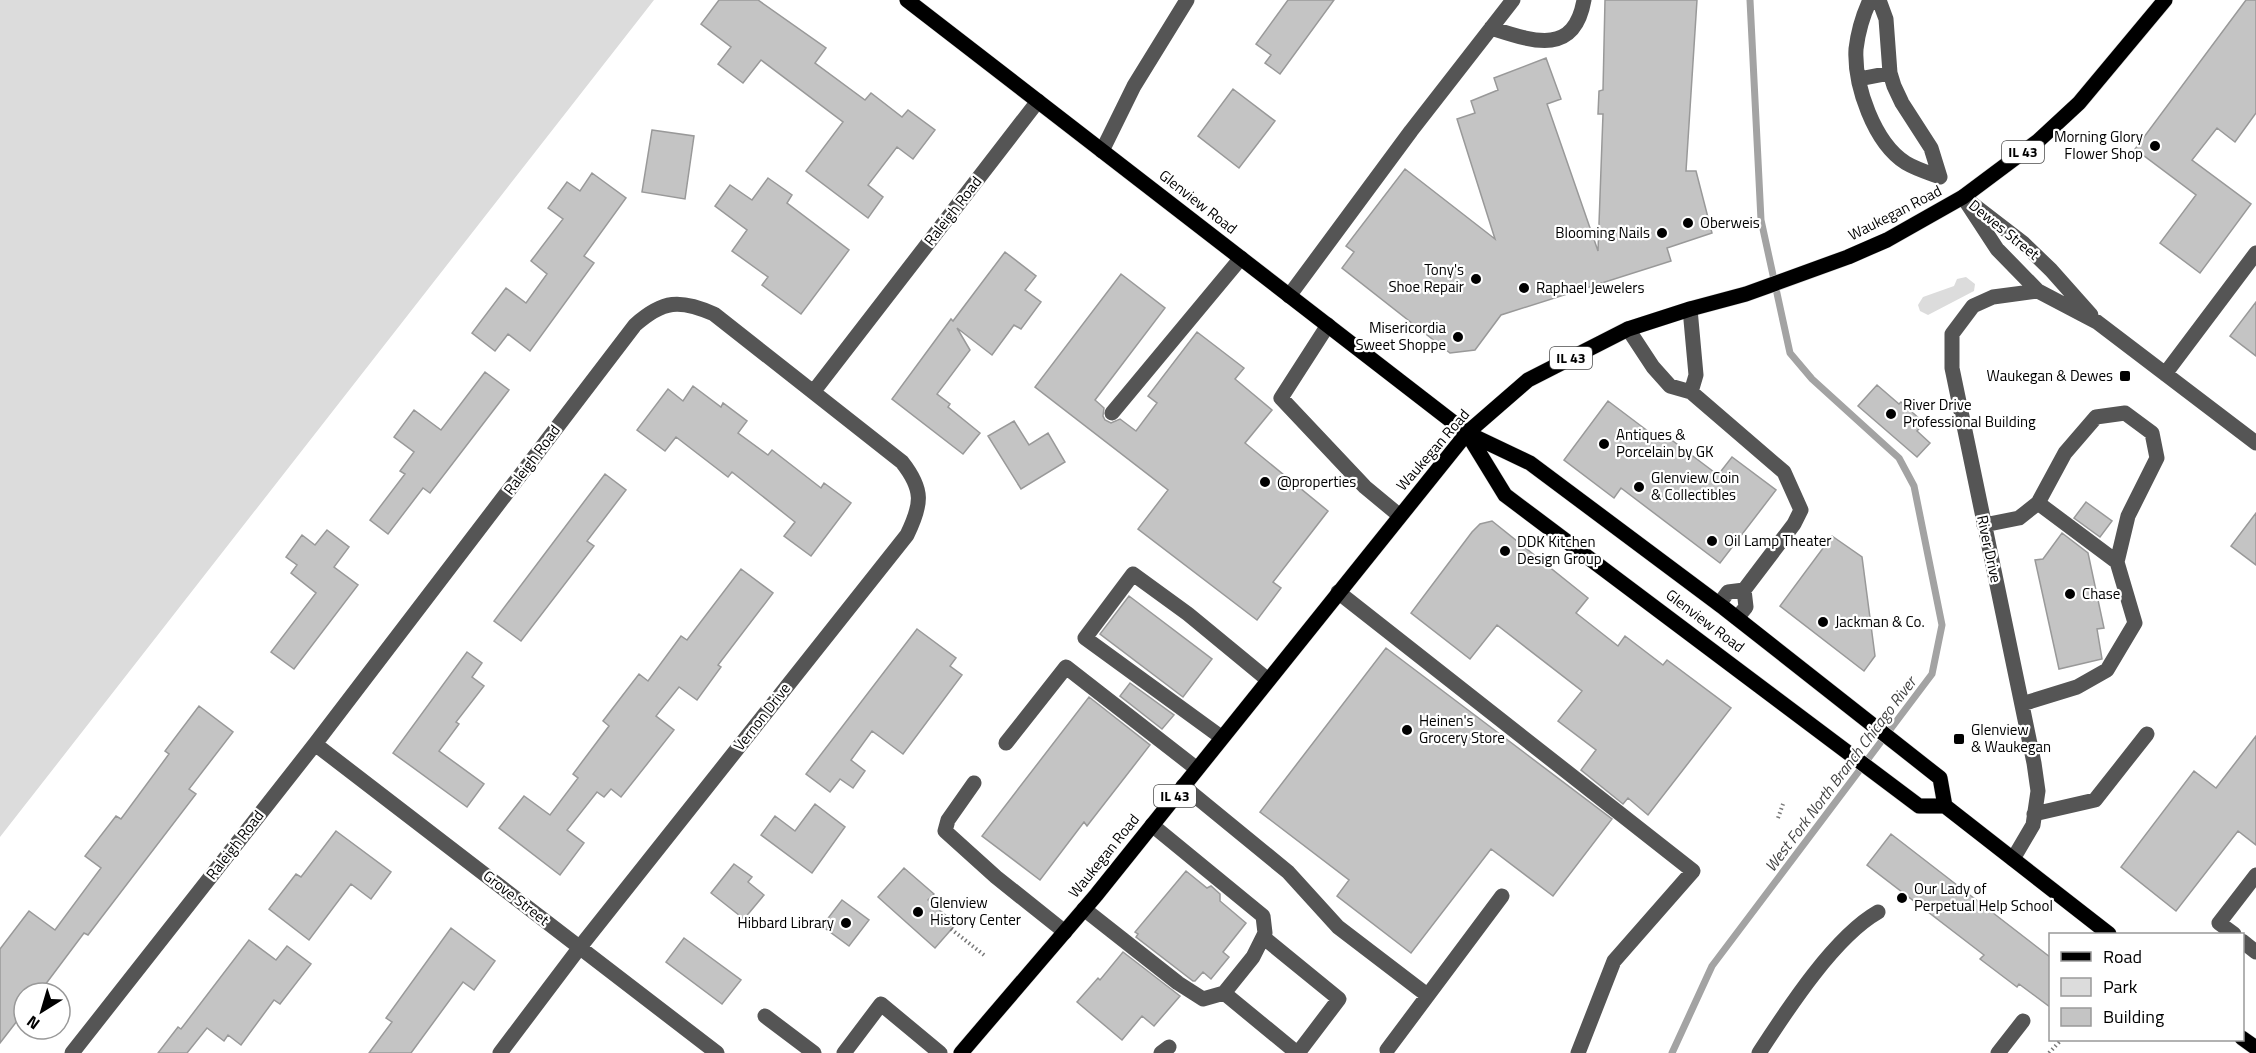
<svg xmlns="http://www.w3.org/2000/svg" width="2256" height="1053" font-family="'Titillium Web',sans-serif">
<style>
.green{fill:#dcdcdc}
.lines{fill:none;stroke-linecap:round;stroke-linejoin:round}
.stream{stroke:#a3a3a3;stroke-width:7}
.building{fill:#c4c4c4;stroke:#999;stroke-width:1.5}
.major-casing{stroke:#dbdbdb;stroke-width:16}
.path{stroke:#777;stroke-width:4;stroke-dasharray:1.5 3;stroke-linecap:butt}
.minor{stroke:#555;stroke-width:15}
.major{stroke:#000;stroke-width:15}
.poi-dot{fill:#000;stroke:#fff;stroke-width:2}
.labels{text-anchor:middle;stroke-width:4.5;stroke-linejoin:round;paint-order:stroke}
.shield{fill:#fff;stroke:#4c4c4c;stroke-width:1.5}
.shield-label{font-size:14px;font-weight:bold;fill:#000}
.poi-label{font-size:15px;fill:#000;stroke:#fff;text-anchor:start}
.street-label{font-size:15px;fill:#000;stroke:#fff}
.water-label{font-size:16px;font-style:italic;fill:#444;stroke:#fff}
</style>
<rect width="100%" height="100%" fill="#fff"/>
<path class="green" d="M0 0H654L0 837Z
M1966 277 1975 284 1974 291 1928 315 1920 311 1918 305 1923 297 1954 286 1957 279Z"/>
<g class="lines">
<path class="stream" d="M1672 1053 1712 966 1932 674 1942 625 1914 486 1899 458 1812 379 1790 353 1761 220 1750 0"/>
</g>
<path class="building" d="M719 0H758L826 48 815 63 865 100 871 93 902 117 908 110 935 130 913 159 897 147 868 185 883 197 868 218 806 171 843 122 761 60 743 83 718 64 731 47 701 24Z
M1288 0H1334L1280 74 1265 63 1271 55 1256 44Z
M1605 0H1697L1686 171H1696L1712 233 1667 248 1671 261 1501 315 1475 350 1450 353 1342 268 1354 252 1346 246 1405 169 1495 239 1457 119 1475 113 1471 101 1498 90 1494 78 1546 58 1561 99 1547 104 1598 251 1603 114H1598L1599 91 1603 90Z
M2246 0H2256V113L2235 142 2217 128 2192 160 2251 204 2200 273 2160 243 2196 195 2135 149Z
M1233 89 1275 121 1239 168 1198 136Z
M652 130 694 136 685 199 642 192Z
M592 173 626 198 584 256 594 263 530 351 508 334 495 351 472 333 506 288 526 303 547 274 531 261 563 219 548 208 567 182 580 191Z
M768 178 792 195 787 203 849 250 801 314 762 285 768 277 732 251 747 230 715 206 730 185 752 200Z
M1005 252 1036 276 1025 290 1041 302 1021 329 1014 325 992 355 957 328 970 350 937 394 950 404 948 407 980 433 963 454 892 399 951 319 953 321Z
M1121 274 1165 308 1095 400 1104 408 1103 416 1105 420 1111 423 1120 419 1136 431 1157 403 1148 396 1197 332 1244 368 1235 379 1272 410 1245 443 1328 511 1273 582 1281 588 1257 620 1138 529 1168 490 1035 387Z
M2256 302V356L2230 336Z
M485 372 509 390 430 493 423 488 388 534 370 520 405 474 400 471 414 452 394 437 414 410 441 430Z
M1877 385 1899 404 1901 402 1924 423 1917 431 1930 443 1917 457 1858 406Z
M693 386 721 407 723 403 747 421 738 433 768 455 772 450 821 488 824 483 851 503 811 556 784 536 795 522 732 472 728 477 676 437 665 451 637 430 668 389 683 401Z
M1608 401 1661 441 1665 435 1718 475 1732 457 1776 490 1720 563 1621 488 1614 498 1564 460Z
M1014 421 1029 445 1048 433 1065 462 1021 489 988 436Z
M605 474 626 490 587 541 594 546 521 641 494 621Z
M2086 502 2112 521 2100 537 2074 518Z
M2256 513V565L2231 546Z
M1492 521 1588 598 1576 613 1618 646 1625 636 1663 665 1667 660 1731 708 1648 815 1628 798 1623 804 1581 770 1596 750 1558 721 1582 691 1497 625 1470 659 1411 613 1472 532 1480 524Z
M327 530 349 547 334 567 358 585 294 669 271 652 316 593 291 573 297 565 286 557 302 535 315 545Z
M2062 533 2088 553 2104 628 2097 629 2102 659 2059 669 2035 560 2043 559Z
M1832 536 1862 557 1875 656 1864 671 1780 606Z
M741 569 773 593 718 665 721 667 697 700 679 687 656 716 674 730 621 797 611 789 604 797 597 792 567 830 584 843 560 875 499 828 524 796 550 815 578 778 573 774 609 726 603 721 639 674 648 681 681 636 687 640Z
M1129 596 1212 659 1183 697 1100 634Z
M917 629 956 658 950 666 962 675 903 754 872 731 851 760 865 771 853 788 840 779 830 792 806 774Z
M1386 648 1612 819 1553 896 1491 849 1411 953 1337 896 1349 880 1260 812Z
M467 652 482 663 472 677 484 686 456 722 459 724 439 751 484 784 467 807 393 753Z
M1130 683 1174 715 1162 729 1120 696Z
M1089 697 1150 745 1087 826 1084 822 1040 880 982 836Z
M199 706 233 732 189 789 196 794 88 935 84 933 39 993H24V1012L0 1043V949L29 911 55 930 101 868 85 856 116 816 121 819 169 754 165 751Z
M2256 736V845L2238 831 2176 911 2121 867 2194 771 2216 788Z
M815 804 845 827 812 873 761 835 775 816 795 831Z
M336 831 391 872 371 899 351 884 309 940 269 909 296 874 301 877Z
M1891 834 2050 957V1007L2019 984 2017 987 1980 959 1984 955 1867 865Z
M734 864 752 877 748 882 764 895 744 919 711 893Z
M904 868 934 894 928 900 956 924 935 948 878 897Z
M1186 871 1207 888 1211 886 1220 894V901L1246 923 1223 952 1229 957 1211 979 1203 972 1195 981H1193L1136 937 1138 934 1135 932Z
M842 900 869 920 849 946 822 926Z
M451 928 495 961 474 990 463 982 411 1053H369L392 1022 386 1018Z
M684 938 741 980 722 1004 666 962Z
M249 940 276 960 287 946 311 964 280 1004 274 1000 241 1045 228 1035 224 1041 207 1028 187 1053H158L178 1027 181 1029Z
M1123 952 1180 996 1154 1026 1142 1016 1122 1040 1077 1002 1098 978 1100 980Z"/>
<g class="lines">
<defs>
<path id="major" d="M907 0 1467 433 1530 463 1724 608 1940 778 1945 806
M1467 433 1505 495 1919 806H1945L2109 934
M2242 1038 2256 1048
M961 1053 1097 894 1467 433 1528 380 1628 329 1690 309 1746 294 1848 257 1887 240 1963 197 2038 141 2079 103 2165 0"/>
</defs>
<use href="#major" class="major-casing"/>
<path class="path" d="M1778 818 1783 804
M951 929 984 955
M2049 1053 2061 1040"/>
<path class="minor" d="M1870 0C1863 15 1858 32 1856 49 1854 85 1874 143 1906 163 1916 169 1929 173 1940 177
M1879 0 1886 19 1890 73 1894 86 1902 103 1931 148 1940 177
M1491 28C1532 41 1574 57 1584 0
M1859 79 1890 73
M1102 151 1134 86 1187 0
M1963 197 1997 249 2038 291 2097 322 2256 443
M1971 203 2023 243 2051 270 2091 315
M1289 296 1411 131 1513 0
M1690 309 1696 375 1691 392
M1328 325 1281 398 1365 487 1400 516
M1628 329 1653 367 1670 386 1691 392 1784 472 1801 510 1794 524 1744 590 1746 607 1737 618
M2165 374 2256 253
M814 391 1038 101
M1112 413 1241 258
M2038 503 2117 562
M1984 525 2019 518 2038 503 2065 453 2096 417 2125 413 2152 433 2157 458 2128 516 2117 562 2135 623 2107 670 2077 687 2022 704
M1338 592 1693 871 1614 961 1578 1053
M1719 604 1728 592 1744 590
M1221 737 1085 638 1133 574 1188 614 1268 680
M1006 743 1066 667 1197 769
M315 744 717 1053
M974 783 948 820 945 831 996 877 1065 932
M1183 786 1288 872 1338 927 1427 995
M2034 814 2095 800 2147 734
M2013 859 2033 825 2038 791 2034 763 1952 368V334L1973 306 1993 297 2038 291
M1084 909 1178 983 1203 999 1224 993 1253 957 1265 933 1263 916 1152 825
M2234 934 2219 923 2256 875
M1263 937 1339 999 1298 1053
M2242 941 2256 952
M1224 993 1297 1053
M765 1016 814 1053
M1387 1050 1502 896
M72 1053 315 744 635 325C663 300 680 299 714 314L902 462C924 490 922 504 907 535L580 947 500 1053
M844 1053 881 1004 940 1053
M1161 1053 1169 1047
M1759 1053C1787 1010 1834 937 1878 912
M1998 1053 2023 1021"/>
<use href="#major" class="major"/>
</g>
<g class="poi-dot">
<circle cx="2155" cy="146" r="6"/>
<circle cx="1688" cy="223" r="6"/>
<circle cx="1662" cy="233" r="6"/>
<circle cx="1476" cy="279" r="6"/>
<circle cx="1524" cy="288" r="6"/>
<circle cx="1458" cy="337" r="6"/>
<rect x="2119" y="370" width="12" height="12" rx="3"/>
<circle cx="1891" cy="414" r="6"/>
<circle cx="1604" cy="444" r="6"/>
<circle cx="1265" cy="482" r="6"/>
<circle cx="1639" cy="487" r="6"/>
<circle cx="1712" cy="541" r="6"/>
<circle cx="1505" cy="551" r="6"/>
<circle cx="2070" cy="594" r="6"/>
<circle cx="1823" cy="622" r="6"/>
<circle cx="1407" cy="730" r="6"/>
<rect x="1953" y="733" width="12" height="12" rx="3"/>
<circle cx="1902" cy="898" r="6"/>
<circle cx="918" cy="912" r="6"/>
<circle cx="846" cy="923" r="6"/>
</g>
<g class="labels">
<g class="shield">
<rect x="2002" y="141" width="42" height="22" rx="4.5"/>
<rect x="1550" y="347" width="42" height="22" rx="4.5"/>
<rect x="1154" y="785" width="42" height="22" rx="4.5"/>
</g>
<g class="shield-label">
<text x="2023" y="157">IL 43</text>
<text x="1571" y="363">IL 43</text>
<text x="1175" y="801">IL 43</text>
</g>
<g class="poi-label">
<text x="2143" y="142" text-anchor="end">Morning Glory<tspan x="2143" dy="17">Flower Shop</tspan></text>
<text x="1700" y="228">Oberweis</text>
<text x="1650" y="238" text-anchor="end">Blooming Nails</text>
<text x="1464" y="275" text-anchor="end">Tony's<tspan x="1464" dy="17">Shoe Repair</tspan></text>
<text x="1536" y="293">Raphael Jewelers</text>
<text x="1446" y="333" text-anchor="end">Misericordia<tspan x="1446" dy="17">Sweet Shoppe</tspan></text>
<text x="2113" y="381" text-anchor="end">Waukegan &amp; Dewes</text>
<text x="1903" y="410">River Drive<tspan x="1903" dy="17">Professional Building</tspan></text>
<text x="1616" y="440">Antiques &amp;<tspan x="1616" dy="17">Porcelain by GK</tspan></text>
<text x="1651" y="483">Glenview Coin<tspan x="1651" dy="17">&amp; Collectibles</tspan></text>
<text x="1277" y="487">@properties</text>
<text x="1724" y="546">Oil Lamp Theater</text>
<text x="1517" y="547">DDK Kitchen<tspan x="1517" dy="17">Design Group</tspan></text>
<text x="2082" y="599">Chase</text>
<text x="1835" y="627">Jackman &amp; Co.</text>
<text x="1419" y="726">Heinen's<tspan x="1419" dy="17">Grocery Store</tspan></text>
<text x="1971" y="735">Glenview<tspan x="1971" dy="17">&amp; Waukegan</tspan></text>
<text x="1914" y="894">Our Lady of<tspan x="1914" dy="17">Perpetual Help School</tspan></text>
<text x="930" y="908">Glenview<tspan x="930" dy="17">History Center</tspan></text>
<text x="834" y="928" text-anchor="end">Hibbard Library</text>
</g>
<g class="street-label">
<text transform="translate(1198 202) rotate(38)" y="5">Glenview Road</text>
<text transform="translate(953 211) rotate(-52)" y="5">Raleigh Road</text>
<text transform="translate(1895 213) rotate(-27)" y="5">Waukegan Road</text>
<text transform="translate(2004 230) rotate(39)" y="5">Dewes Street</text>
<text transform="translate(1433 450) rotate(-49)" y="5">Waukegan Road</text>
<text transform="translate(532 460) rotate(-53)" y="5">Raleigh Road</text>
<text transform="translate(1989 549) rotate(78)" y="5">River Drive</text>
<text transform="translate(1705 621) rotate(37)" y="5">Glenview Road</text>
<text transform="translate(762 717) rotate(-52)" y="5">Vernon Drive</text>
<text transform="translate(235 845) rotate(-52)" y="5">Raleigh Road</text>
<text transform="translate(1104 856) rotate(-51)" y="5">Waukegan Road</text>
<text transform="translate(516 898) rotate(38)" y="5">Grove Street</text>
</g>
<g class="water-label">
<text transform="translate(1840 774) rotate(-53)" y="6">West Fork North Branch Chicago River</text>
</g>
</g>
<rect x="2049" y="933" width="195" height="108" fill="#ffffff" stroke="#999999" stroke-width="1.5"/>
<rect x="2061" y="952" width="30" height="9" fill="#000000" stroke="#999999" stroke-width="1.5"/>
<text x="2103" y="963" font-size="18" fill="#000000">Road</text>
<rect x="2061" y="978" width="30" height="18" fill="#dcdcdc" stroke="#999999" stroke-width="1.5"/>
<text x="2103" y="993" font-size="18" fill="#000000">Park</text>
<rect x="2061" y="1008" width="30" height="18" fill="#c4c4c4" stroke="#999999" stroke-width="1.5"/>
<text x="2103" y="1023" font-size="18" fill="#000000">Building</text>
<g transform="translate(42 1011) rotate(217)"><circle r="28" fill="#ffffff" stroke="#999999" stroke-width="1.5"/>
<path d="M0-4.5L10 22L0 15L-10 22Z" fill="#000000"/>
<text y="-9" font-size="16" font-weight="bold" text-anchor="middle" fill="#000000">N</text>
</g>
</svg>
